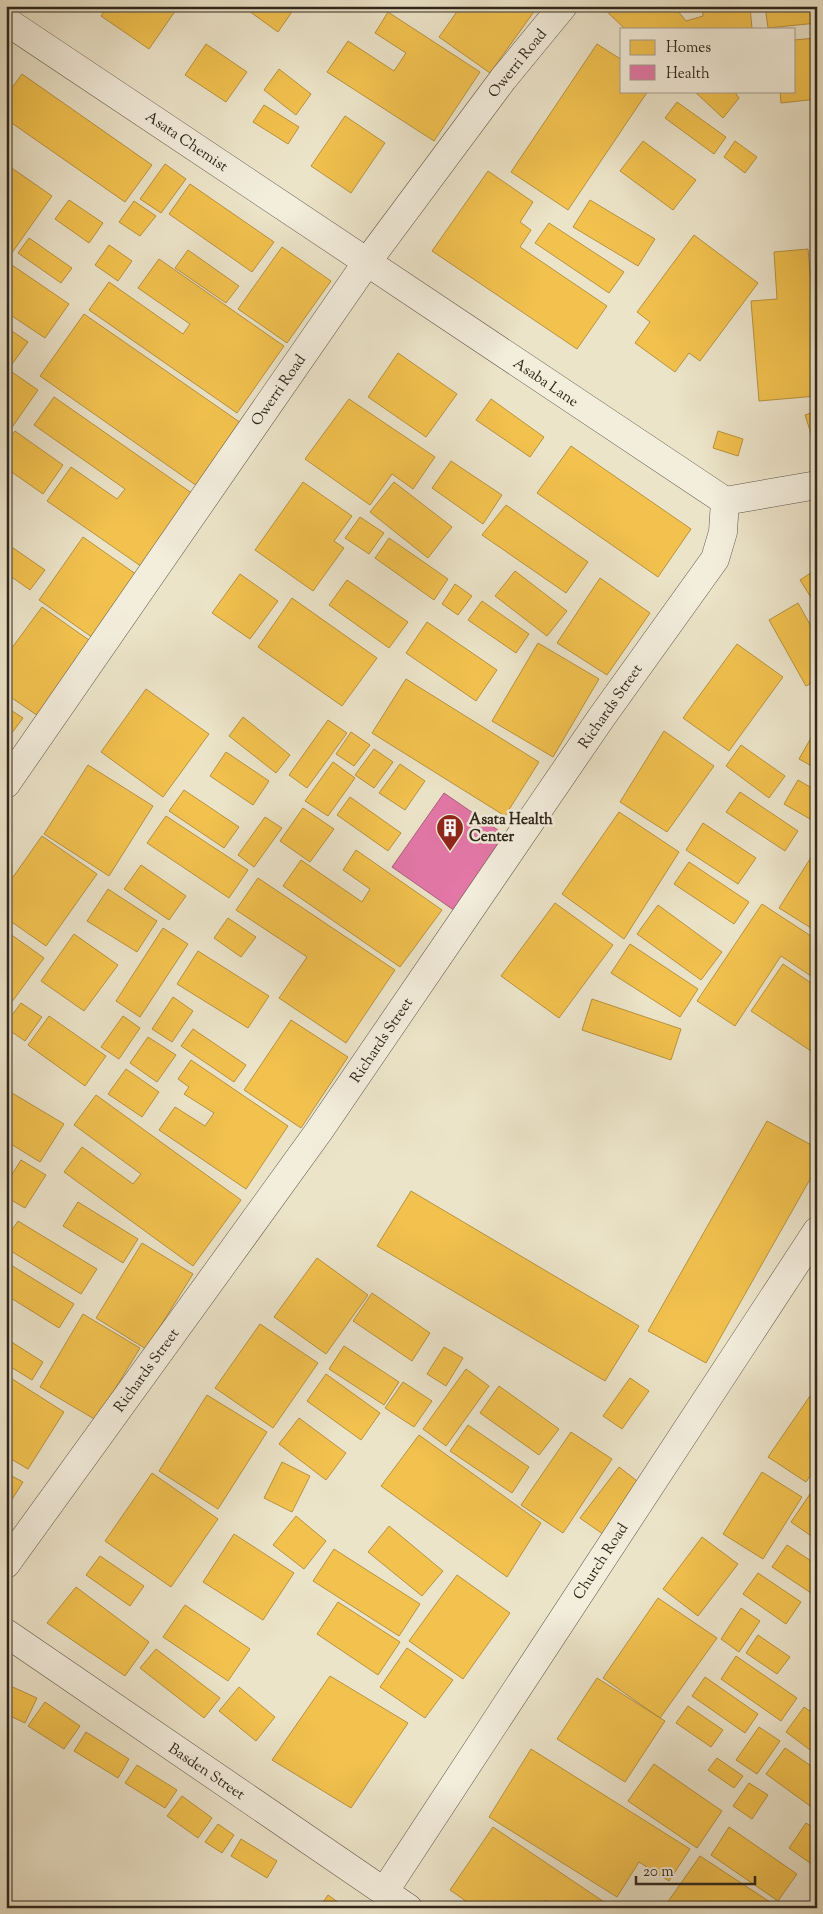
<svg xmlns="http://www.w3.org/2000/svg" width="823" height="1914" font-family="'Sorts Mill Goudy',serif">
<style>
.homes{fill:#f2c14e;stroke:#b7923f}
.health{fill:#e377a8;stroke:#ad5f7e}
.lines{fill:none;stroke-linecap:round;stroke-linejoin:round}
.minor-casing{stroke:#5e5647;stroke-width:29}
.minor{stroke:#f3eddc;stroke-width:28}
.labels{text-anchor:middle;stroke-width:5;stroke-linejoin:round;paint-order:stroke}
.street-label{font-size:15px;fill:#2e261c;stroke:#f3eddc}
.poi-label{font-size:15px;font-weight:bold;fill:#2e261c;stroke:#f3eddc;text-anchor:start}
</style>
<rect width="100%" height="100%" fill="#ece4c9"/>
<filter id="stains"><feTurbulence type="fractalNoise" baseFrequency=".004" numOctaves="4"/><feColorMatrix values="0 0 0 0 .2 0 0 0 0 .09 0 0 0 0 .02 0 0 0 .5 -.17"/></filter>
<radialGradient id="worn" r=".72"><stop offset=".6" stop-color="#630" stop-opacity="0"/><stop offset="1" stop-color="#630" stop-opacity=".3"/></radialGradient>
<path class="homes" d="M108 6H178V7L149 49 101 16Z
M242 6H296L278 32Z
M461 6H538L490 73 439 37Z
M601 6H674L686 21 703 16 702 6H750L752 29H625Z
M765 6H817V23L768 28Z
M388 12 480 72 434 141 327 72 348 41 394 71 406 53 375 33Z
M816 38 817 99 781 103 780 91H794V40Z
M206 44 247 72 226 102 185 75Z
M597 44 622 60V91H648L568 210 511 172Z
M279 69 311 94 296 115 264 90Z
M22 74 152 165 125 202 6 119V96Z
M694 91H734L739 98 723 118Z
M677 102 726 137 714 154 665 118Z
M264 105 299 127 288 144 253 122Z
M345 116 385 143 351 193 311 166Z
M643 141 696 180 673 210 620 171Z
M735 141 757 157 745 173 724 157Z
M6 164 52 196 9 257 6 255Z
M165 164 186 179 161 213 140 199Z
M488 171 533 202 520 222 531 230 520 247 607 306 577 349 432 251Z
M190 184 274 242 252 272 169 214Z
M69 200 103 223 89 243 55 219Z
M590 200 655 239 638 266 573 227Z
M134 201 156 216 140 236 119 222Z
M549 223 624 272 609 293 535 243Z
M694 235 758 283 700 361 689 353 675 372 635 343 650 322 637 312Z
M29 238 72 268 61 283 18 253Z
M109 245 132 261 118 281 95 265Z
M282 247 331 281 287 343 238 309Z
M808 249 817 344V396L759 401 751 301 777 299 774 252Z
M188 250 239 286 226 303 175 268Z
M159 259 284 346 237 413 89 310 109 282 183 334 190 324 138 288Z
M6 261 69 304 45 338 6 312Z
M84 314 241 423 197 486 40 376Z
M6 327 28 342 10 367 6 364Z
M398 353 457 394 426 437 368 397Z
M6 368 38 390 6 436Z
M54 397 196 496 145 569 47 501 71 467 117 499 125 489 34 425Z
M349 399 435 457 413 489 392 474 370 505 305 459Z
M491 399 544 437 530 457 476 420Z
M817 411V452L805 415Z
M15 431 63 465 43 494 6 468V443Z
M718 431 743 439 738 456 713 448Z
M571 446 691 529 658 577 537 493Z
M451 461 502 495 483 524 432 488Z
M303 482 352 516 334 541 344 548 313 591 255 550Z
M394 482 452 527 428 558 370 512Z
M506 505 588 562 566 593 482 535Z
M360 517 384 533 369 554 345 538Z
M83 537 140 577 96 640 39 600Z
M389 538 448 579 434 600 375 558Z
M6 543 45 570 30 590 6 573Z
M817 569V607L800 580Z
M515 571 567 611 547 636 495 596Z
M240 574 278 601 250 639 212 613Z
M600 578 650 613 607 675 557 643Z
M347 580 408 622 389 648 329 605Z
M455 584 472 596 458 615 442 604Z
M292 598 377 658 342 706 258 647Z
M482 601 529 634 516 653 468 620Z
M798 603 817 637V680L806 686 769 620Z
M42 607 96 645 44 720 6 694V656Z
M427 622 497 670 476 701 406 653Z
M538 643 599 679 553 757 492 721Z
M737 644 783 677 729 751 683 718Z
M406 679 539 762 505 816 372 733Z
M146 689 209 734 163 797 101 752Z
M6 707 23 718 6 741Z
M243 717 290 755 276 773 229 736Z
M328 720 347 733 307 788 289 775Z
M664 731 714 766 667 832 620 802Z
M351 732 370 745 354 766 336 754Z
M812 736 817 739V769L799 759Z
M741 745 785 776 769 798 726 766Z
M374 749 393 762 374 788 355 775Z
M226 752 269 781 253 805 210 776Z
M333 762 355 778 328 816 305 801Z
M400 764 425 781 405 810 379 793Z
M88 765 153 806 109 876 44 834Z
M798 780 817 791V823L784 804Z
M184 790 239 827 224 848 169 811Z
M740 792 798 831 785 851 726 812Z
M350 797 401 833 388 851 337 815Z
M303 808 334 829 310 862 280 841Z
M619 812 679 852 624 939 562 894Z
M166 816 248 870 229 898 147 843Z
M265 817 282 828 254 867 238 855Z
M703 823 756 858 738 884 686 850Z
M42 836 97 874 46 946 6 918V887Z
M817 848V919L811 928 779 908Z
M356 850 442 910 400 967 283 886 301 860 362 902 370 889 343 870Z
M689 862 749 902 734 924 674 884Z
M141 865 186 896 169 920 124 889Z
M258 878 395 970 346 1043 279 998 307 957 236 910Z
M108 889 157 921 137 952 87 921Z
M555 903 613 945 559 1018 501 976Z
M762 904 817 940V980L781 956 735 1026 697 1001Z
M658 905 722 952 701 980 637 934Z
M228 918 256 937 241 957 214 938Z
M163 928 188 944 140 1017 116 1001Z
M6 931 44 958 6 1010Z
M74 934 118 965 84 1011 41 981Z
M630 944 698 989 680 1017 611 973Z
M198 951 269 996 248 1028 177 984Z
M783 964 817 987V1055L751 1011Z
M173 997 193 1011 172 1042 152 1029Z
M592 999 681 1029 671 1060 582 1030Z
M21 1003 42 1017 25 1041 6 1028V1023Z
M49 1016 106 1056 85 1086 28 1045Z
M123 1016 140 1028 119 1059 101 1047Z
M291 1020 348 1057 301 1128 244 1090Z
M193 1029 246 1065 234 1082 181 1046Z
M148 1037 176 1055 157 1082 130 1063Z
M191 1060 288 1126 246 1189 159 1130 175 1107 205 1126 214 1113 184 1094 189 1087 178 1079Z
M126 1069 159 1092 142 1117 108 1094Z
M7 1090 64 1124 40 1162 6 1141Z
M96 1095 241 1200 193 1266 64 1172 82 1147 133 1184 141 1174 74 1125Z
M767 1121 817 1148V1167L706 1363 648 1331Z
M21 1160 46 1175 25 1208 6 1197V1184Z
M411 1191 639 1326 605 1381 377 1246Z
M78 1202 138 1239 123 1263 63 1226Z
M18 1221 97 1269 81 1294 6 1248V1239Z
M142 1243 193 1274 146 1349 96 1318Z
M317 1258 368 1295 326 1354 274 1317Z
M6 1262 74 1304 59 1328 6 1295Z
M372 1293 430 1333 412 1361 353 1321Z
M83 1314 140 1348 96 1420 40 1387Z
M260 1324 318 1363 273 1428 215 1388Z
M10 1341 43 1362 32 1380 6 1364V1346Z
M344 1346 399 1382 384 1405 329 1369Z
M444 1347 463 1358 446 1386 427 1374Z
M466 1369 489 1386 446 1446 423 1429Z
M326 1374 380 1413 361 1440 307 1401Z
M6 1375 64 1412 28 1469 6 1456Z
M630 1378 649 1391 622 1429 603 1416Z
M403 1382 432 1401 414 1427 385 1408Z
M499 1386 559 1429 539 1455 480 1413Z
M207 1395 267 1432 218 1509 159 1471Z
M810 1396 817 1401V1466L806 1482 768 1457Z
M299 1418 346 1453 326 1480 279 1444Z
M468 1425 529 1467 512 1493 450 1451Z
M571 1432 612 1459 563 1533 521 1505Z
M419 1435 541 1523 507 1577 381 1486Z
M282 1462 310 1476 292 1512 264 1498Z
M619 1467 645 1487 607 1537 580 1518Z
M762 1472 802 1497 763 1559 723 1534Z
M6 1473 23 1482 6 1509Z
M152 1473 218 1519 171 1587 105 1541Z
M810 1494 817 1499V1540L791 1522Z
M296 1516 326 1541 304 1569 273 1545Z
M389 1526 443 1571 422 1596 368 1552Z
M234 1534 294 1573 263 1620 203 1582Z
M702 1537 738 1564 698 1616 663 1589Z
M787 1545 817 1565V1597L772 1567Z
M334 1549 420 1604 399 1636 313 1581Z
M100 1556 144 1586 130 1606 86 1575Z
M758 1573 801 1602 786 1624 743 1594Z
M457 1575 510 1613 463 1679 409 1641Z
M76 1587 149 1642 125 1676 47 1623Z
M658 1598 717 1638 660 1718 603 1678Z
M338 1602 400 1642 378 1675 317 1634Z
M185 1605 250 1649 228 1681 163 1637Z
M741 1608 760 1621 739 1652 721 1639Z
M758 1635 790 1657 777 1674 746 1653Z
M407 1648 453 1680 425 1718 380 1687Z
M156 1649 220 1698 204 1718 140 1668Z
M736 1656 797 1698 781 1721 721 1679Z
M330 1676 408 1723 351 1808 272 1760Z
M705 1677 758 1714 745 1733 692 1696Z
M597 1678 665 1721 625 1782 557 1739Z
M6 1684 37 1698 25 1723 6 1714Z
M239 1687 275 1717 256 1741 219 1711Z
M45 1702 80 1726 64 1749 28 1726Z
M688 1706 723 1730 711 1747 676 1723Z
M804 1707 817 1716V1755L786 1732Z
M759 1727 780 1741 757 1774 736 1760Z
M86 1732 129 1759 118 1778 74 1751Z
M785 1748 817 1770V1811L766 1774Z
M531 1749 690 1849 669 1881 639 1862 617 1897 489 1817Z
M717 1758 743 1776 734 1788 708 1770Z
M654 1764 722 1811 697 1848 628 1801Z
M137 1765 177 1790 165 1808 125 1783Z
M749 1783 768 1795 752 1819 733 1806Z
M182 1796 212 1818 198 1838 167 1816Z
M806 1823 817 1830V1868L789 1848Z
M218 1824 234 1835 222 1853 205 1842Z
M493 1827 613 1908H557L545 1900 540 1908H476L450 1890Z
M729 1827 797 1874 778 1901 711 1855Z
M241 1839 277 1861 267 1878 231 1856Z
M700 1856 773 1904 770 1908H675L667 1903Z
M817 1892V1908H808Z
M328 1895 346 1908H319Z"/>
<path class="health" d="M444 793 508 837 455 911 392 867Z"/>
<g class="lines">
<defs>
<path id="minor" d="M6 21 725 501
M725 501 817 485
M6 784 367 262 503 79 563 6
M6 1564 319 1131 601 718 715 559 723 532 725 501
M6 1633 408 1908
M384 1892 817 1231"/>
</defs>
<use href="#minor" class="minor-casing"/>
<use href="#minor" class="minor"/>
</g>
<defs>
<symbol id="building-pin" viewBox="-11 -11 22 30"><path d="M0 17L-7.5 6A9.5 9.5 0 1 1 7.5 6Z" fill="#8f2418" stroke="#f3eddc"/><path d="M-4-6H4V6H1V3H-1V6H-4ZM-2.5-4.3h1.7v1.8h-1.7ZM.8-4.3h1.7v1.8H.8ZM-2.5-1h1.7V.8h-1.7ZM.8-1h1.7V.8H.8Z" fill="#fff"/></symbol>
</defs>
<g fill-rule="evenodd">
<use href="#building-pin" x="434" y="812" width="32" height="43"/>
</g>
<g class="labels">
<g class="street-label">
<text transform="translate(517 63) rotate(-51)" y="5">Owerri Road</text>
<text transform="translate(187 141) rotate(34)" y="5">Asata Chemist</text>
<text transform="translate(546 382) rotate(34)" y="5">Asaba Lane</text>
<text transform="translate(278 390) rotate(-55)" y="5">Owerri Road</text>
<text transform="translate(610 706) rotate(-55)" y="5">Richards Street</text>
<text transform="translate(381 1040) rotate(-56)" y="5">Richards Street</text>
<text transform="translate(146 1370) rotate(-54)" y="5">Richards Street</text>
<text transform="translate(600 1561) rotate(-57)" y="5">Church Road</text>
<text transform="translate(207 1771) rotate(34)" y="5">Basden Street</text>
</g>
<g class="poi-label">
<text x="469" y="824">Asata Health<tspan x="469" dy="17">Center</tspan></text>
</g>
</g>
<rect width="823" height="1914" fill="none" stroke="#ece4c9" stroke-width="25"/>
<rect x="8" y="8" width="808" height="1899" fill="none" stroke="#2e261c" stroke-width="2.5"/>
<rect x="12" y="12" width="798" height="1889" fill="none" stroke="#2e261c"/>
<rect x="620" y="28" width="175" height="65" fill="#f3eddc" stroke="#a49d8f"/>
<rect x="630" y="40" width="25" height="15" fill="#f2c14e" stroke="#a49d8f"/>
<text x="666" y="52" font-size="15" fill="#2e261c">Homes</text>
<rect x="630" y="65" width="25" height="15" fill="#e377a8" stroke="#a49d8f"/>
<text x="666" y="78" font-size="15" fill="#2e261c">Health</text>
<path d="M636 1876v8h119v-8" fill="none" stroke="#2e261c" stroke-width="2.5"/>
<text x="643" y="1876" font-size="15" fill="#2e261c" stroke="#f3eddc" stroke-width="4" paint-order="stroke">20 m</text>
<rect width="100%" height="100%" filter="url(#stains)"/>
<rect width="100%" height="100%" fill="url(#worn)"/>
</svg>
